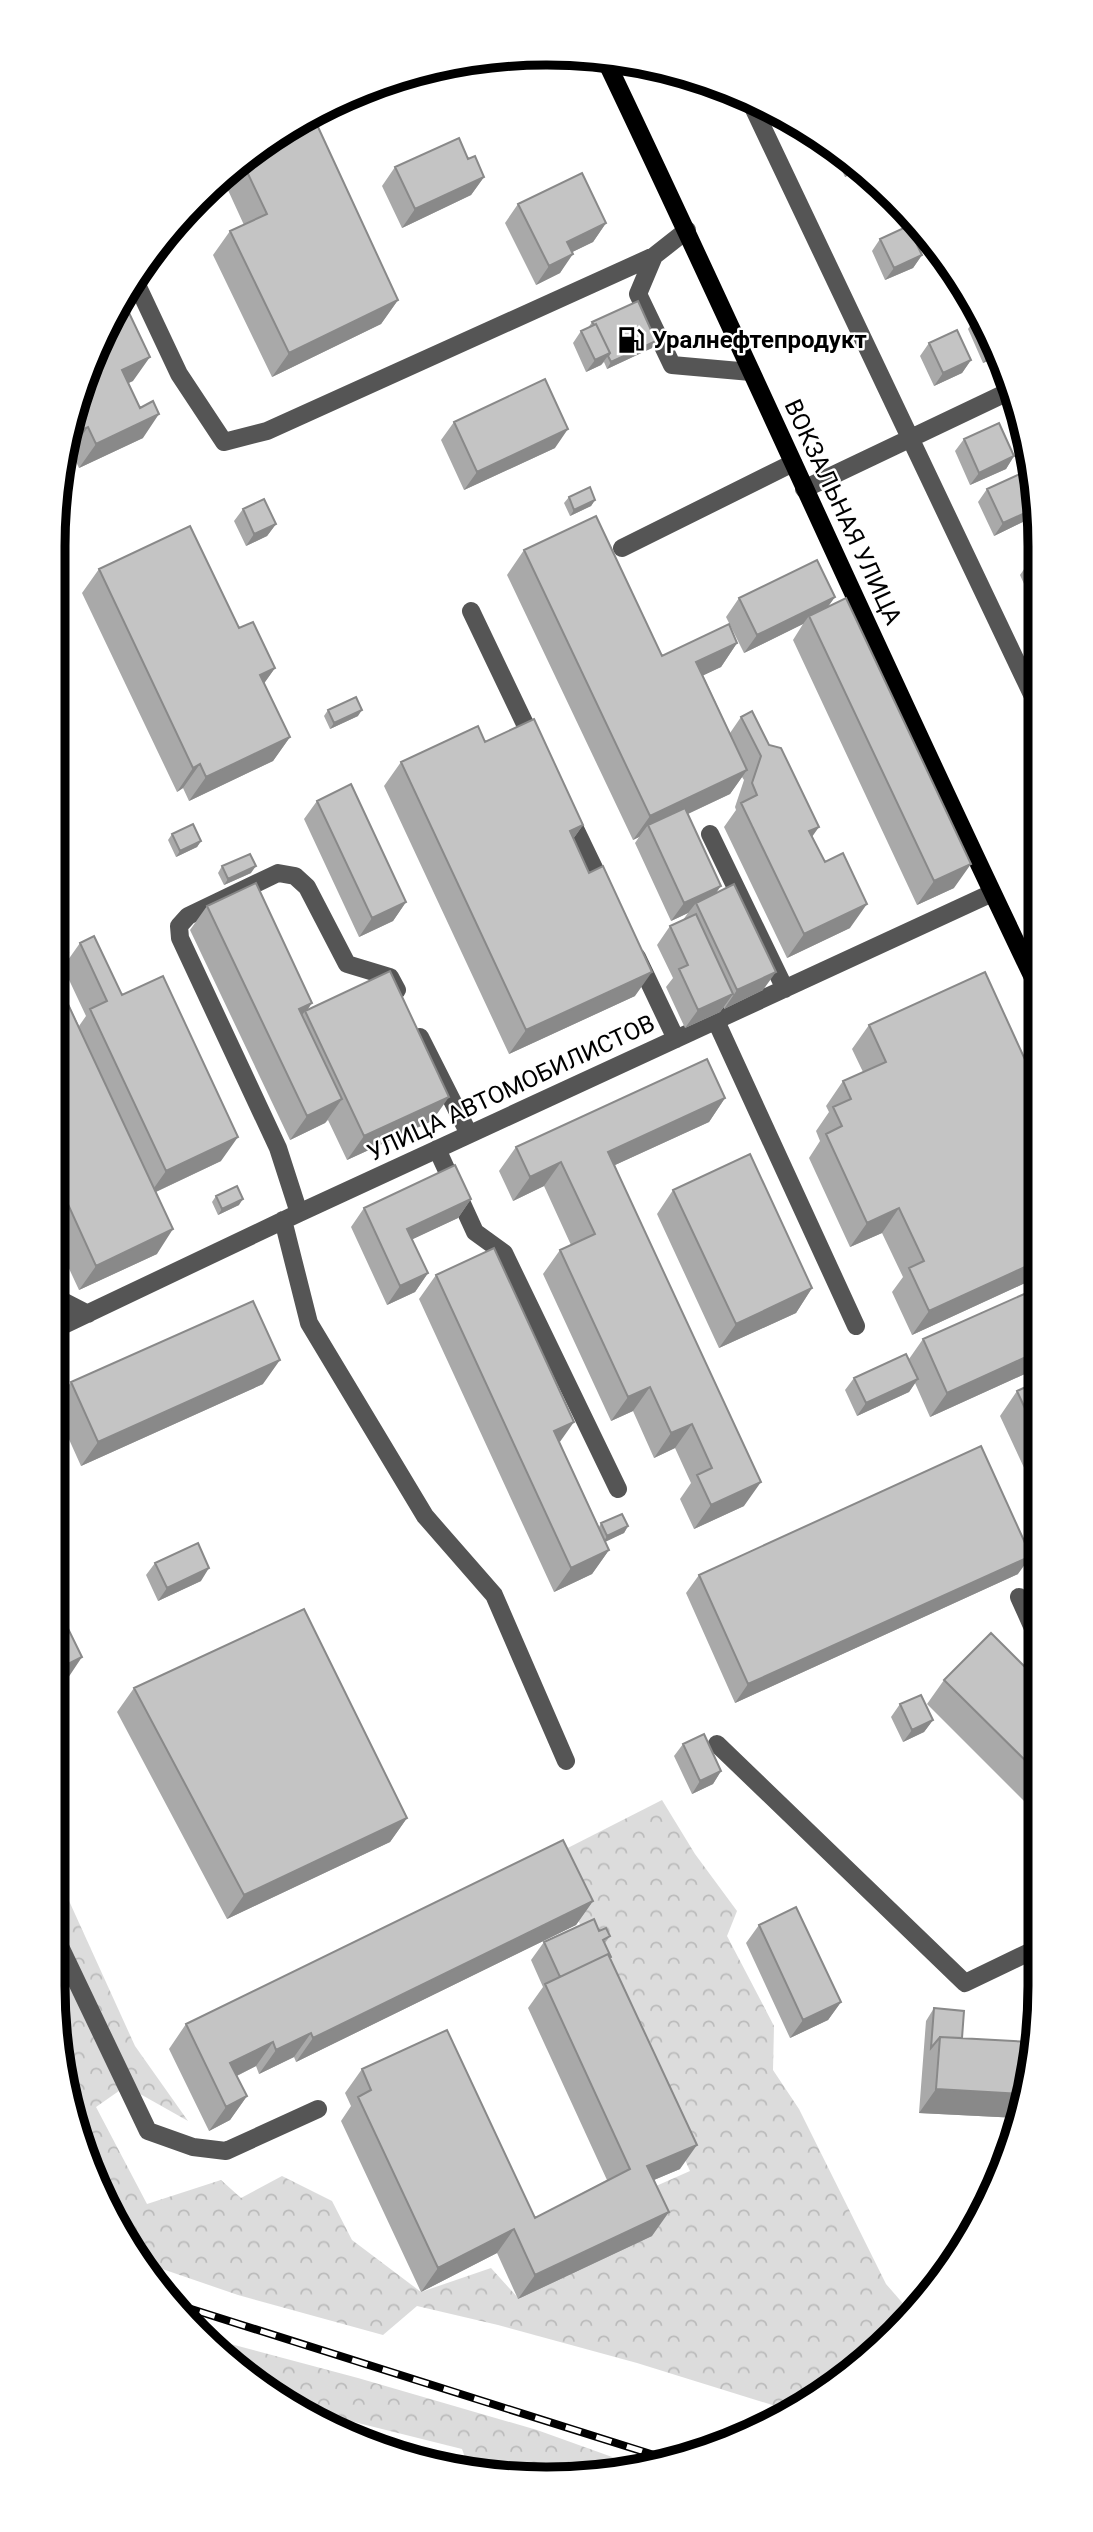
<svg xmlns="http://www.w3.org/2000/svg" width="1093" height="2532" font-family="Roboto,sans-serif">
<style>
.forest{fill:url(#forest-crowns)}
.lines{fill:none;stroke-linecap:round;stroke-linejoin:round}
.minor{stroke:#555;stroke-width:18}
.major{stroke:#000;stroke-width:18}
.rail-casing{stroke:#000;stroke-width:8}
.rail{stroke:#fff;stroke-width:5;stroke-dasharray:16;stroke-linecap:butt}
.wall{fill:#a9a9a9}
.shaded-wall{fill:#898989}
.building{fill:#c4c4c4;stroke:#898989;stroke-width:2}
.labels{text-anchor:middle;stroke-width:5;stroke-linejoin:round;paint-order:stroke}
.poi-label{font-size:24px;font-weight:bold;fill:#000;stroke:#fff;text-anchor:start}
.street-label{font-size:24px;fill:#000;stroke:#fff}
.rim{fill:none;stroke:#000;stroke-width:9}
</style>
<defs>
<pattern id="forest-crowns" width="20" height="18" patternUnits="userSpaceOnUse" patternTransform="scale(1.75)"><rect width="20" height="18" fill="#dcdcdc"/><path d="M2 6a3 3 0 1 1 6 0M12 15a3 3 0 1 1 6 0" fill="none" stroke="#bbb"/></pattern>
</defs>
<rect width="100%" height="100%" fill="#fff"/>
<path class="forest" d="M662 1800 695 1854 737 1911 727 1936 774 2026 773 2070 799 2109 886 2284 913 2315 795 2412 637 2363 498 2325 417 2306 383 2335 238 2295 139 2261 118 2232 79 2145 53 1985V1886L65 1892 135 2046 188 2121 126 2086 96 2107 147 2204 221 2180 241 2198 282 2176 332 2201 352 2240 421 2292 491 2268 519 2299 647 2190 690 2171 550 1857Z
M208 2338 358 2378 537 2430 615 2458 646 2467 611 2475 470 2471 462 2449 290 2406Z"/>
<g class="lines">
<path class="minor" d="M750 101 1037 705
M654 256 638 294 672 365 751 372
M132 280 139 289 179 374 224 442 267 431 654 256 687 230
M804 489 1012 390
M622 548 793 463
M471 611 535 745
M567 812 605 891
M710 834 785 989
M637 957 676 1039
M716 1021 856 1326
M420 1037 469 1134
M437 1149 475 1232 504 1253 618 1489
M299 1213 278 1148 180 938 179 926 188 916 278 873 295 876 307 887 347 964 390 977 397 990
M283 1220 309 1323 425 1516 494 1595 566 1761
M53 1296 88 1314
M53 1330 299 1213 992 893
M1019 1597 1040 1644
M717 1744 965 1983 1040 1947
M53 1932 148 2131 193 2147 226 2151 318 2109"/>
<path class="major" d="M604 57C752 366 889 679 1038 988"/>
<defs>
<path id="rail" d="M169 2302 673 2461"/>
</defs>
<use href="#rail" class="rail-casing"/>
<use href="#rail" class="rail"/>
</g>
<path class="wall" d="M829 143 858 170 845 177Z
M246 154 398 300 381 324 272 377 213 255 230 231 244 225 222 177Z
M468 159 484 177 471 195 402 228 382 186 395 167Z
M881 192 905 214 895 219Z
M518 204 606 223 593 242 572 252 560 273 536 285 505 223Z
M880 239 922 255 913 268 885 280 872 251Z
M979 316 1001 355 983 363 968 329 976 317Z
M592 322 652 348 607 369 604 362 601 365 586 372 573 343 581 331 588 328Z
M929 343 971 360 962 373 934 386 920 356Z
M133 381 128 383 143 438 79 468 71 451 79 387Z
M454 422 555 448 464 490 441 440Z
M964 439 1014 456 1006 469 970 485 955 451Z
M987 489 1036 508V509L1029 519 994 536 978 502Z
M569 497 595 500 591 506 570 516 564 503Z
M243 509 276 524 267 536 246 546 234 521Z
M524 550 662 656 737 643 721 667 703 675 730 733 741 717 812 837 850 928 787 958 724 827 736 810 735 807 744 780 742 777 730 794 688 814 716 893 763 990 724 1009V1007L720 1012 685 1028 666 987 673 978 657 945 670 926 683 920 688 913 671 921 635 843 639 837 633 840 507 575Z
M1036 559 1037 602 1033 604 1020 575 1029 562Z
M99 569 239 628 275 668 264 683 290 737 273 761 189 801 183 788 177 792 82 593Z
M835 597 827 607 954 888 917 905 793 640 803 624 744 653 726 617 739 598Z
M328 710 358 716 330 729 324 716Z
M485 742 583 825 573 839 589 873 635 996 509 1054 384 786 401 762Z
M317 801 406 902 393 921 359 937 304 819Z
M172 834 201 841 197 847 176 857 168 840Z
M222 866 251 873 224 885 218 873Z
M207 906 307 1010 432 1121 347 1160 328 1120 325 1123 290 1140 190 930Z
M52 928 54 973 79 1026 86 1016 63 967 80 943 122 995 221 1161 156 1192 157 1254 79 1290 52 1232Z
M869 1025 1038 1277 912 1335 892 1292 903 1277 882 1233 850 1247 809 1158 820 1141 816 1131 829 1112 826 1106 843 1081 863 1072 852 1049Z
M725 1098 709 1122 615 1165 744 1506 694 1529 680 1499 691 1483 675 1448 654 1458 633 1411 611 1421 543 1274 560 1250 571 1245 544 1186 513 1201 499 1171 516 1147Z
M673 1190 812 1288 796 1313 719 1348 657 1214Z
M216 1196 239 1205 218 1215 212 1202Z
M471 1199 458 1218 412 1239 428 1273 415 1292 387 1305 351 1227 364 1208Z
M436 1275 560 1443 599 1527 601 1523 628 1526 624 1533 605 1541 609 1550 592 1574 554 1592 419 1299Z
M923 1339 1038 1368 930 1417 915 1383 909 1392 857 1416 845 1390 854 1378 909 1359Z
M1039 1381V1500L1000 1416 1017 1391Z
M71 1382 263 1384 81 1466 54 1406Z
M155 1563 201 1581 158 1601 146 1575Z
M1018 1574 735 1703 686 1593 699 1575Z
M944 1680 1040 1682V1817L927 1704Z
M134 1688 407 1818 390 1842 227 1919 117 1712Z
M900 1704 933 1720 924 1732 903 1742 891 1717Z
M683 1744 721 1771 713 1784 692 1794 674 1756Z
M593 1901 576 1925 296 2062 294 2057 259 2074 256 2066 237 2076 247 2096 230 2120 209 2131 169 2049 186 2024Z
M759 1925 841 2002 828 2020 790 2038 746 1943Z
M599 1931 610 1936 605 1943 611 1957 610 1959 680 2169 654 2180 652 2236 518 2299 497 2253 421 2292 341 2121 351 2106 345 2093 362 2069 535 2218 607 2180 528 2008 543 1987 531 1960 544 1942Z
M934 2008 962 2038 1031 2042 1018 2118 919 2113 926 2021Z"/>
<path class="shaded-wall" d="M852 165 858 170 845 177Z
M484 177 471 195 402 228 415 209Z
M901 210 905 214 895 219Z
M606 223 593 242 554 261 567 242Z
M573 254 560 273 536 285 549 266Z
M922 255 913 268 885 280 894 268Z
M398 300 381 324 272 377 289 353Z
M656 341 652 348 607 369 611 362Z
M997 348 1001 355 983 363 992 350Z
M610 353 601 365 586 372 595 360Z
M150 357 133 381 105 394 122 370Z
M971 360 962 373 934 386 943 373Z
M159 414 143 438 79 468 96 444Z
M88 427 71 451 68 452 71 435Z
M568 429 555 448 464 490 477 472Z
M1014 456 1006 469 970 485 979 473Z
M595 500 591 506 570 516 574 510Z
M1036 508 1029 519 994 536 1003 523Z
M276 524 267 536 246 546 254 534Z
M835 597 822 615 809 616 803 624 744 653 757 635Z
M737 643 721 667 679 687 696 662Z
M275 668 258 692 260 675Z
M362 710 358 716 330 729 334 723Z
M290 737 273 761 189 801 206 777Z
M200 764 183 788 177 792 193 768Z
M747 770 730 794 651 831 648 825 639 837 633 840 650 816Z
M583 825 566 849 570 831Z
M819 827 802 851 809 831Z
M201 841 197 847 176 857 180 851Z
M971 864 954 888 917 905 934 881Z
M256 866 251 873 224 885 228 879Z
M721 886 708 904 696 903 688 913 671 921 684 903Z
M406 902 393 921 359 937 372 918Z
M867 904 850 928 787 958 804 934Z
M68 952 52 975V959Z
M652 972 635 996 509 1054 526 1030Z
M776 972 763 990 724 1009 737 990Z
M733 994 720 1012 685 1028 698 1010Z
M312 1003 306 1012 305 1011 293 1028 299 1009Z
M449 1097 432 1121 347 1160 364 1136Z
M725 1098 709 1122 591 1176 608 1152Z
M342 1099 325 1123 290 1140 307 1116Z
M238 1137 221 1161 149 1195 166 1171Z
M561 1162 544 1186 513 1201 530 1177Z
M243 1199 239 1205 218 1215 222 1209Z
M471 1199 458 1218 394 1248 407 1229Z
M67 1202 52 1223V1209Z
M899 1208 882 1233 850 1247 867 1223Z
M173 1229 157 1254 79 1290 96 1266Z
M1038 1261V1277L912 1335 929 1311Z
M428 1273 415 1292 387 1305 400 1286Z
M812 1288 796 1313 719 1348 736 1324Z
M1039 1351 1038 1368 930 1417 947 1393Z
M280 1360 263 1384 81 1466 98 1442Z
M918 1379 909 1392 857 1416 866 1403Z
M650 1387 633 1411 611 1421 628 1397Z
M574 1422 557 1446 554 1431Z
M692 1424 675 1448 654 1458 671 1433Z
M761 1482 744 1506 694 1529 711 1505Z
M628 1526 624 1533 603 1543 607 1536Z
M609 1550 592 1574 554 1592 571 1568Z
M1031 1556 1018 1574 735 1703 748 1684Z
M209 1568 201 1581 158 1601 167 1588Z
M82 1657 66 1681 52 1688V1672Z
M933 1720 924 1732 903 1742 912 1730Z
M721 1771 713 1784 692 1794 700 1781Z
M407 1818 390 1842 227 1919 244 1895Z
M593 1901 576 1925 296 2062 313 2038Z
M841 2002 828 2020 790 2038 803 2020Z
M311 2033 294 2057 259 2074 276 2050Z
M273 2042 256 2066 216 2086 230 2063Z
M936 2089 1023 2094 1018 2118 919 2113Z
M247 2096 230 2120 209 2131 226 2107Z
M697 2145 680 2169 630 2190 647 2166Z
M669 2212 652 2236 518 2299 535 2275Z
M514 2229 497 2253 421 2292 438 2268Z"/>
<path class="building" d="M312 114 398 300 289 353 230 231 267 214 241 159 246 154Z
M459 138 468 159 475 156 484 177 415 209 395 167Z
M582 173 606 223 567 242 573 254 549 266 518 204Z
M908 226 922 255 894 268 880 239Z
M121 296 150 357 122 370 140 408 153 401 159 414 96 444 88 427 71 435 79 387Z
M638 301 656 341 611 362 608 356 610 353 596 324 594 325 592 322Z
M979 316 997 348 992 350 976 317Z
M596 324 610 353 595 360 581 331Z
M957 330 971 360 943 373 929 343Z
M545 379 568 429 477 472 454 422Z
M999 423 1014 456 979 473 964 439Z
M1022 473 1036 503V508L1003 523 987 489Z
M590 487 595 500 574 510 569 497Z
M264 499 276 524 254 534 243 509Z
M596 516 662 656 729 624 737 643 696 662 747 770 650 816 524 550Z
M190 526 239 628 253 622 275 668 260 675 290 737 206 777 200 764 193 768 99 569Z
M1036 559V579L1029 562Z
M817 560 835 597 757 635 739 598Z
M846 598 971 864 934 881 809 616Z
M356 697 362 710 334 723 328 710Z
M752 711 769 745 781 748 819 827 809 831 825 862 843 853 867 904 804 934 741 803 757 795 752 783 761 756 741 717Z
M534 719 583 825 570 831 589 873 603 866 652 972 526 1030 401 762 478 726 485 742Z
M351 784 406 902 372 918 317 801Z
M685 808 721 886 684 903 648 825Z
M193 824 201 841 180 851 172 834Z
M250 854 256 866 228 879 222 866Z
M256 883 312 1003 299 1009 342 1099 307 1116 207 906Z
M734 884 776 972 737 990 696 903Z
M696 914 733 994 698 1010 679 969 688 965 670 926Z
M57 926 68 952 52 959V928Z
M94 936 122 995 163 976 238 1137 166 1171 90 1009 107 1001 80 943Z
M52 970 173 1229 96 1266 67 1202 52 1209Z
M390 971 449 1097 364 1136 305 1011Z
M985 972 1038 1088V1261L929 1311 909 1268 924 1261 899 1208 867 1223 826 1134 842 1126 833 1107 851 1099 843 1081 886 1062 869 1025Z
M707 1059 725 1098 608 1152 761 1482 711 1505 697 1475 712 1468 692 1424 671 1433 650 1387 628 1397 560 1250 595 1234 561 1162 530 1177 516 1147Z
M750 1154 812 1288 736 1324 673 1190Z
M455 1165 471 1199 407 1229 428 1273 400 1286 364 1208Z
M237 1186 243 1199 222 1209 216 1196Z
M494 1248 574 1422 554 1431 609 1550 571 1568 436 1275Z
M1031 1291 1039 1308V1351L947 1393 923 1339Z
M253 1301 280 1360 98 1442 71 1382Z
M906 1354 918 1379 866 1403 854 1378Z
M1039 1381V1439L1017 1391Z
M981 1446 1031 1556 748 1684 699 1575Z
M622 1514 628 1526 607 1536 601 1523Z
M198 1543 209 1568 167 1588 155 1563Z
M52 1596 82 1657 52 1672Z
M304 1609 407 1818 244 1895 134 1688Z
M991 1633 1040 1682V1775L944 1680Z
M921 1695 933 1720 912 1730 900 1704Z
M704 1734 721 1771 700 1781 683 1744Z
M563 1840 593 1901 313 2038 311 2033 276 2050 273 2042 230 2063 247 2096 226 2107 186 2024Z
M796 1907 841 2002 803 2020 759 1925Z
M594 1919 599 1931 606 1928 610 1936 603 1940 611 1957 610 1958 608 1954 560 1977 544 1942Z
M608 1954 697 2145 647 2166 669 2212 535 2275 514 2229 438 2268 358 2097 371 2090 362 2069 447 2030 535 2218 630 2169 545 1984Z
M934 2008 964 2011 962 2038 940 2037 931 2048Z
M940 2037 1031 2042 1023 2094 936 2089Z"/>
<defs>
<symbol id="fuel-bare" viewBox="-9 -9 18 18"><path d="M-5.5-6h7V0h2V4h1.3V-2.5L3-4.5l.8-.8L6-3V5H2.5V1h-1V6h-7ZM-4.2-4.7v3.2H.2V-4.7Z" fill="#000" stroke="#fff" stroke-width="2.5" paint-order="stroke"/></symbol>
</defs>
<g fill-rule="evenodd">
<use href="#fuel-bare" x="612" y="321" width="38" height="38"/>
</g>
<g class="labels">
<g class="poi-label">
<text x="652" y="348">Уралнефтепродукт</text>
</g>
<g class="street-label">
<text transform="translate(843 512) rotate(65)" y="8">ВОКЗАЛЬНАЯ УЛИЦА</text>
<text transform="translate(511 1088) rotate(-25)" y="8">УЛИЦА АВТОМОБИЛИСТОВ</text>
</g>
</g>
<path d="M0 0H1093V2532H0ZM546 65H547A481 481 0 0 1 1028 546V1986A481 481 0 0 1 547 2467H546A481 481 0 0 1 65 1986V546A481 481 0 0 1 546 65Z" fill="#fff" fill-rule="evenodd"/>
<path class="rim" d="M546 65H547A481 481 0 0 1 1028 546V1986A481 481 0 0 1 547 2467H546A481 481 0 0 1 65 1986V546A481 481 0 0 1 546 65Z"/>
</svg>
